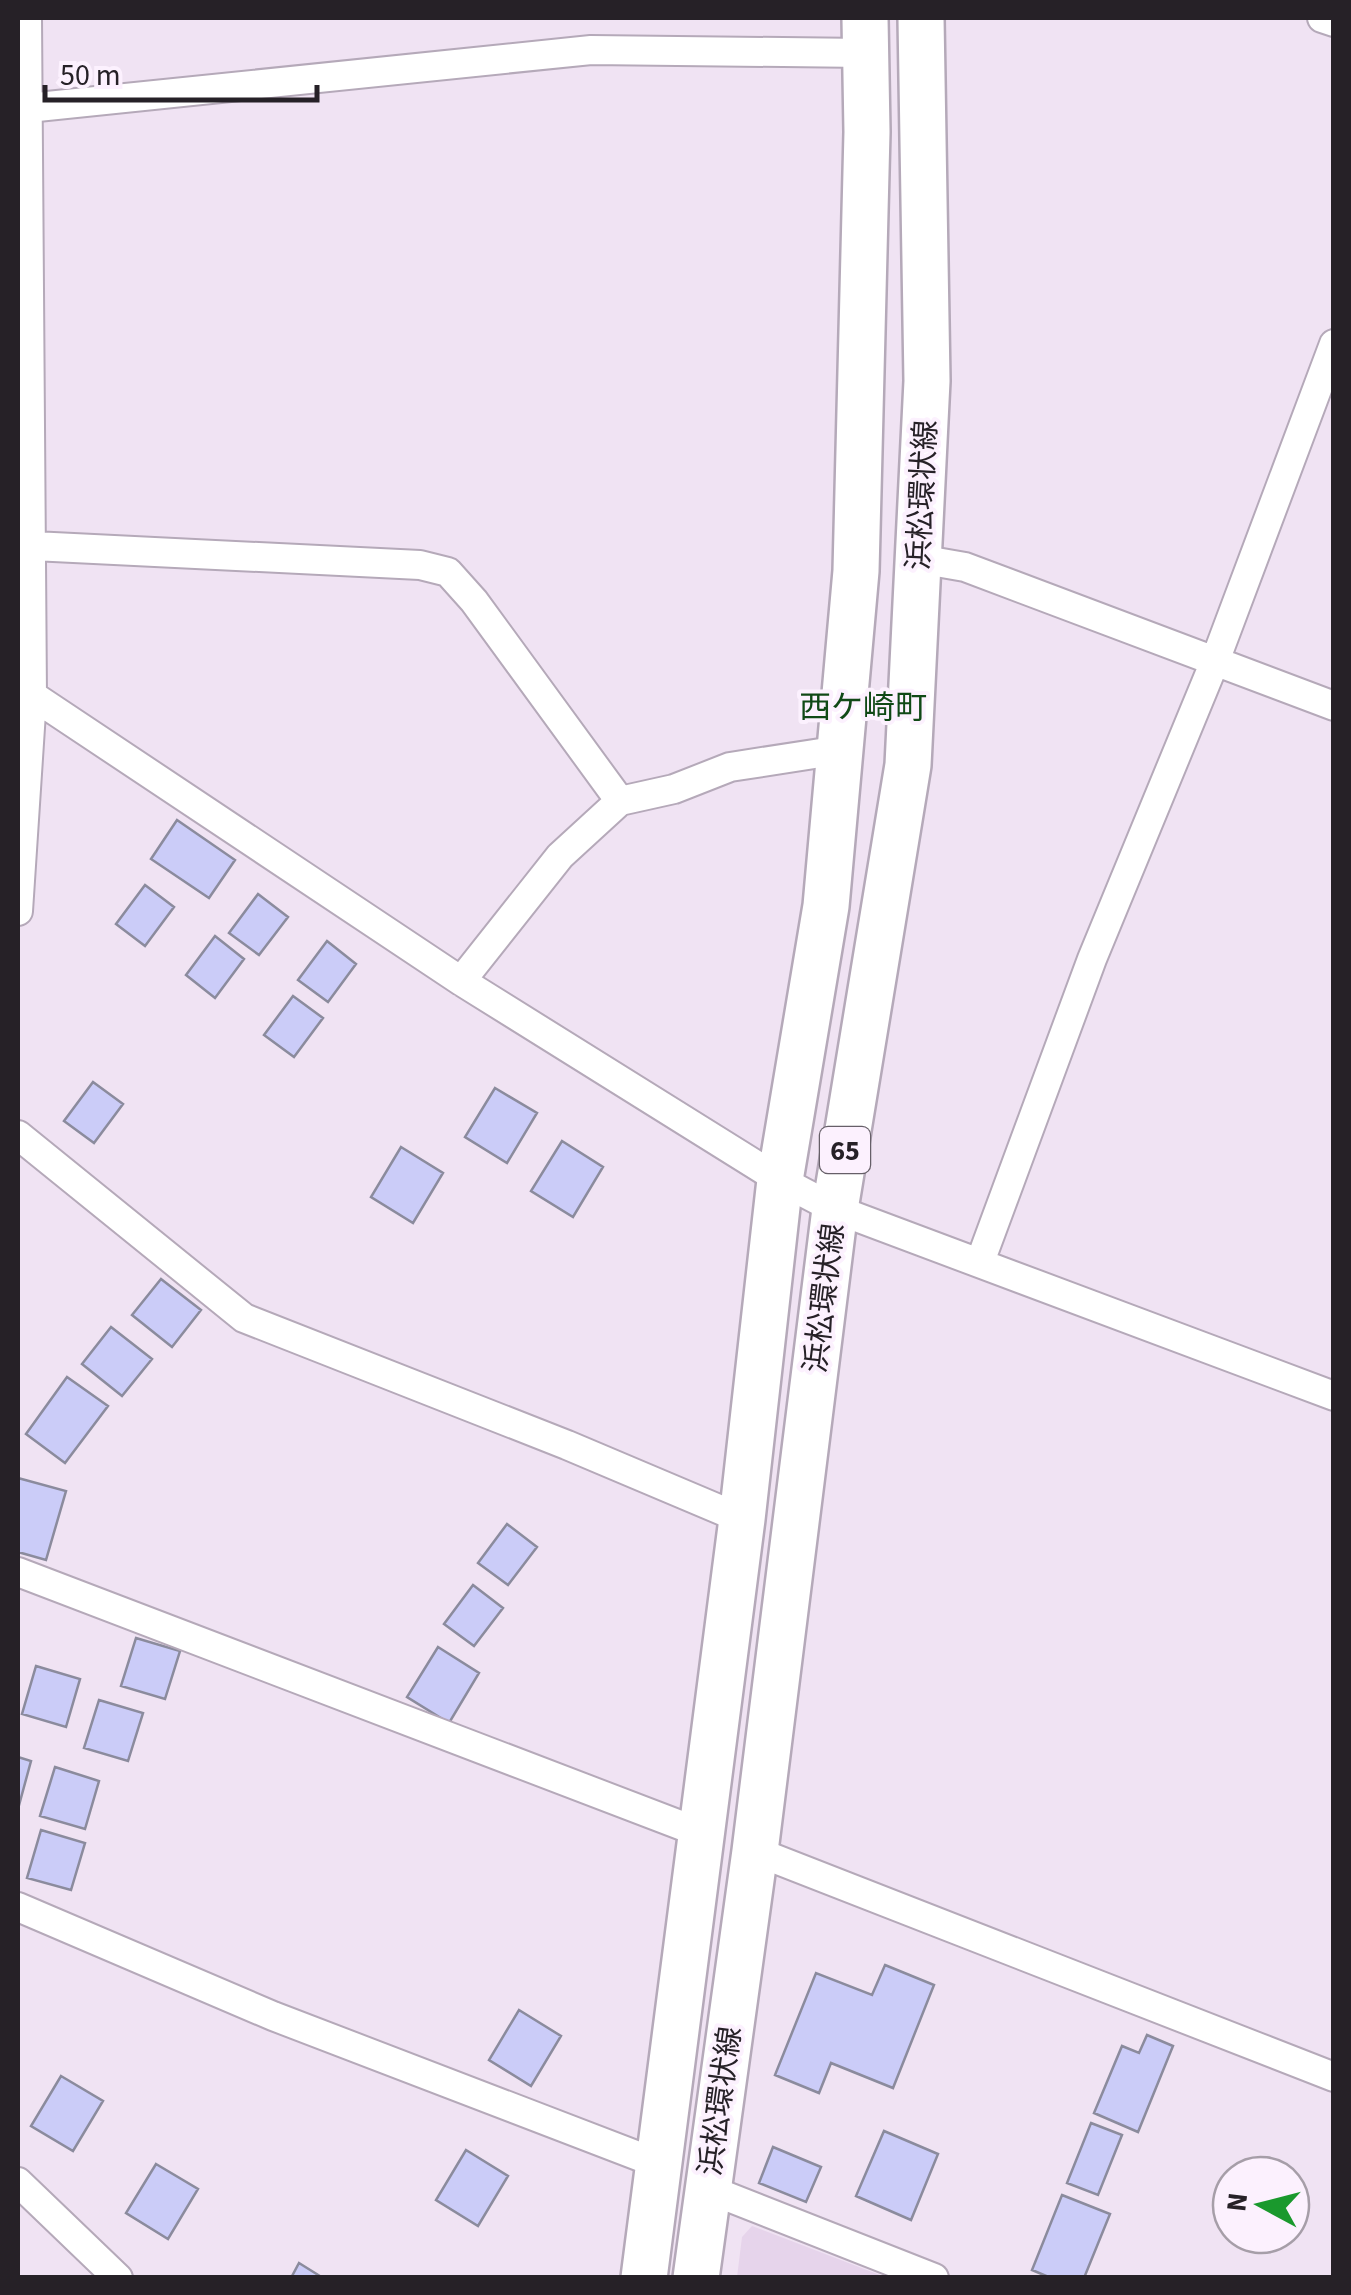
<svg xmlns="http://www.w3.org/2000/svg" width="1351" height="2295" font-family="'Source Sans 3','Noto Sans JP',sans-serif">
<style>
.built{fill:#e6d4eb}
.building{fill:#cbccf8;stroke:#8b8b9d;stroke-width:2.5}
.lines{fill:none;stroke-linecap:round;stroke-linejoin:round}
.minor-casing{stroke:#b5a9b9;stroke-width:32}
.primary-casing{stroke:#b5a9b9;stroke-width:50}
.minor{stroke:#fff;stroke-width:28}
.primary{stroke:#fff;stroke-width:45}
.labels{text-anchor:middle;stroke-width:8;stroke-linejoin:round;paint-order:stroke}
.shield{fill:#fcf1fe;stroke:#665f68;stroke-width:2.5}
.shield-label{font-size:28px;font-weight:bold;fill:#262127}
.street-label{font-size:30px;fill:#262127;stroke:#fcf1fe}
.neighbourhood-label{font-size:32px;fill:#104916;stroke:#fcf1fe}
</style>
<rect width="100%" height="100%" fill="#f0e3f3"/>
<path class="built" d="M752 2226 885 2277H737L742 2237Z"/>
<path class="building" d="M177 820 235 860 209 898 151 859Z
M145 885 174 907 145 946 116 924Z
M258 894 288 917 259 955 229 933Z
M215 936 244 959 215 998 186 975Z
M327 941 356 964 328 1002 298 980Z
M293 996 323 1018 294 1057 264 1035Z
M93 1082 123 1104 94 1143 64 1121Z
M495 1088 537 1113 507 1163 465 1137Z
M562 1141 603 1167 573 1217 531 1191Z
M401 1147 443 1173 413 1223 371 1197Z
M161 1279 201 1310 172 1347 132 1315Z
M111 1327 152 1359 122 1396 82 1364Z
M67 1377 108 1406 65 1463 26 1434Z
M18 1478 66 1491 46 1560 18 1552Z
M507 1524 537 1547 508 1585 478 1563Z
M473 1585 503 1608 474 1646 444 1624Z
M136 1638 180 1651 165 1699 121 1686Z
M438 1647 479 1673 449 1723 407 1697Z
M36 1666 80 1679 66 1727 22 1714Z
M99 1700 143 1713 128 1761 84 1748Z
M18 1757 31 1761 18 1809Z
M55 1767 99 1781 85 1829 40 1816Z
M41 1830 85 1843 71 1890 27 1878Z
M885 1965 934 1985 893 2088 831 2063 819 2093 775 2075 816 1973 872 1995Z
M519 2010 561 2036 531 2086 489 2060Z
M1147 2035 1173 2046 1138 2132 1094 2113 1122 2046 1139 2053Z
M61 2076 103 2101 73 2151 31 2126Z
M1091 2123 1122 2135 1098 2195 1067 2183Z
M884 2131 938 2154 911 2220 856 2196Z
M773 2147 821 2167 806 2202 759 2183Z
M466 2150 508 2176 478 2226 436 2200Z
M156 2164 198 2189 168 2239 126 2213Z
M1062 2195 1110 2214 1084 2278H1051L1032 2270Z
M299 2263 323 2278H291Z"/>
<g class="lines">
<defs>
<path id="minor" d="M1322 18 1334 22
M18 109 591 50 866 53
M33 546 420 565 448 572 474 601 620 801
M919 559 965 567 1334 706
M18 686 461 981 780 1180 835 1209 1334 1396
M18 911 32 697 27 18
M461 981 560 856 620 801 674 789 730 767 840 750
M18 1135 244 1318 567 1445 742 1519
M980 1262 1092 959 1215 661 1334 344
M18 1572 701 1833
M755 1851 1334 2077
M18 1907 273 2016 659 2164
M18 2182 118 2278
M708 2189 934 2278"/>
<path id="primary" d="M644 2278 742 1519 780 1180 826 906 856 571 867 132 865 18
M696 2278 755 1851 835 1209 908 765 927 381 921 18"/>
</defs>
<use href="#minor" class="minor-casing"/>
<use href="#primary" class="primary-casing"/>
<use href="#minor" class="minor"/>
<use href="#primary" class="primary"/>
</g>
<g class="labels">
<rect class="shield" x="820" y="1127" width="50" height="46" rx="8"/>
<g class="shield-label">
<text x="845" y="1160">65</text>
</g>
<g class="street-label">
<text transform="translate(922 495) rotate(-87)" y="10">浜松環状線</text>
<text transform="translate(824 1298) rotate(-83)" y="10">浜松環状線</text>
<text transform="translate(720 2101) rotate(-82)" y="10">浜松環状線</text>
</g>
<g class="neighbourhood-label">
<text x="863" y="718">西ケ崎町</text>
</g>
</g>
<rect width="1351" height="2295" fill="none" stroke="#262127" stroke-width="40"/>
<g transform="translate(1261 2205) rotate(277)"><circle r="48" fill="#fcf1fe" stroke="#a69ea8" stroke-width="2.5"/>
<path d="M0-8L18 38L0 25L-18 38Z" fill="#1a992d"/>
<text y="-15" font-size="28" font-weight="bold" text-anchor="middle" fill="#262127">N</text>
</g>
<path d="M45 85v15h272v-15" fill="none" stroke="#262127" stroke-width="5"/>
<text x="60" y="85" font-size="30" fill="#262127" stroke="#fcf1fe" stroke-width="8" paint-order="stroke">50 m</text>
</svg>
